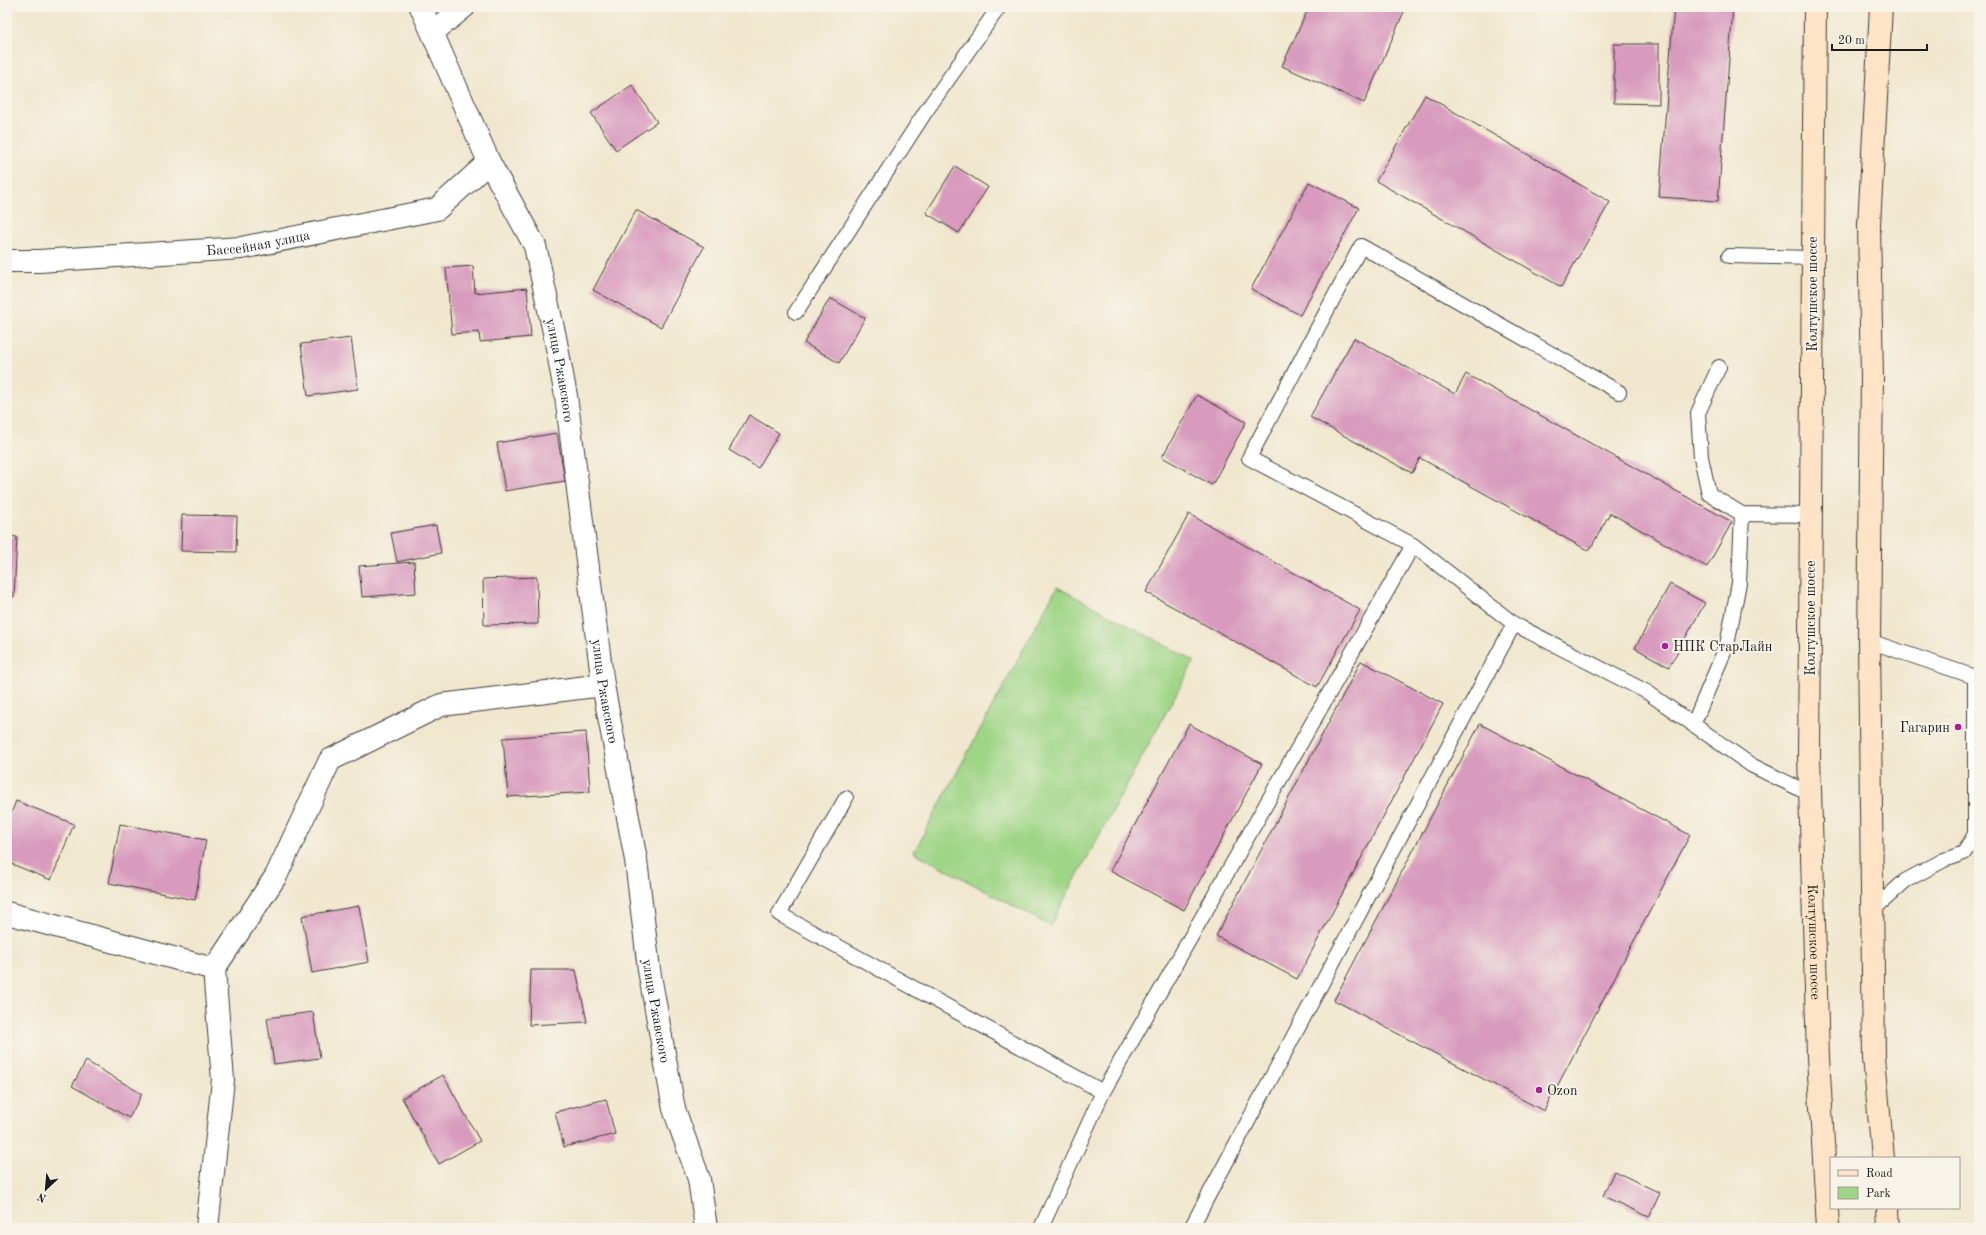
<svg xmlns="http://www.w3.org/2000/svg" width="1986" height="1235" font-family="'Old Standard TT',serif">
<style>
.green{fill:#9fd586;stroke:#5e7851}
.building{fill:#d89bbd}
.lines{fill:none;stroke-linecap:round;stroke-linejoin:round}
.service-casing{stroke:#3c3a37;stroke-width:16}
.minor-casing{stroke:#3c3a37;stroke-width:24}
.secondary-casing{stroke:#3c3a37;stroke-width:24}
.service{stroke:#fff;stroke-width:14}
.minor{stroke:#fff;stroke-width:22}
.secondary{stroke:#fee4c6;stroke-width:22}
.poi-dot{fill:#b5179e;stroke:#f7f3e8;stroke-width:1.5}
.labels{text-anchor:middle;stroke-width:4;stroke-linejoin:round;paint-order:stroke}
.street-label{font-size:14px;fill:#1c1c1c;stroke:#f7f3e8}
.poi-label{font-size:14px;fill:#1c1c1c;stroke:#f7f3e8;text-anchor:start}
</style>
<rect width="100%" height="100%" fill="#f7f3e8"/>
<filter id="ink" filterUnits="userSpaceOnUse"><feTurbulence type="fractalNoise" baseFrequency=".025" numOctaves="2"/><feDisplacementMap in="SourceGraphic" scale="8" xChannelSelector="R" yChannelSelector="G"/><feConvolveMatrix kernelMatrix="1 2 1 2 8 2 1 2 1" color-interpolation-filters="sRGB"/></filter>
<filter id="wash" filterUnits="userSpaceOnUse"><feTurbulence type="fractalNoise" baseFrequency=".012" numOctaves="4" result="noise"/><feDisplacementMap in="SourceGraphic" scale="16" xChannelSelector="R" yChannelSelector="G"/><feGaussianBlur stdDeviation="0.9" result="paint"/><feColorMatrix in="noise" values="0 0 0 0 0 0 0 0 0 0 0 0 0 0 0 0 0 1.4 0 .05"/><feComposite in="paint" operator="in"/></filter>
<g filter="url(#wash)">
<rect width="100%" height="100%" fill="#f0e7ce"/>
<path class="green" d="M1057 587 1194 661 1050 926 914 852Z"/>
<g id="blocks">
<path class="building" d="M1309 7H1406L1364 103 1282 66Z
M1674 7H1733L1718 201 1659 197Z
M1614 44H1659V104L1614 103Z
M632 85 657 122 616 150 591 113Z
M1425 95 1610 202 1561 287 1376 181Z
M955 166 988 187 959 233 926 213Z
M1309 182 1359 208 1300 315 1251 289Z
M636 210 704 247 661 327 593 290Z
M473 266 475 293 527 288 531 337 480 342 479 332 452 334 446 268Z
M830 298 865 318 839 363 804 343Z
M351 338 358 389 308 396 301 344Z
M1354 338 1455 394 1466 374 1732 522 1707 567 1610 513 1589 551 1420 458 1412 473 1310 417Z
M1197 395 1246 422 1212 485 1162 457Z
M749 415 779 433 758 468 729 450Z
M557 433 565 481 505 491 497 443Z
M1189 514 1360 610 1317 687 1146 592Z
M182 515 237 516 236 552 181 551Z
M436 525 441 553 397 562 391 533Z
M7 536 17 537 14 597 7 596Z
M414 562 416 593 362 597 359 566Z
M537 577 538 624 484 625 483 579Z
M1670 584 1705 603 1669 667 1635 648Z
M1361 661 1443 704 1297 979 1216 936Z
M1189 724 1262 764 1184 910 1110 871Z
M1480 724 1690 835 1544 1111 1334 1000Z
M586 732 590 792 508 797 503 738Z
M16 801 74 824 51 880 7 862V824Z
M120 824 206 840 195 900 109 883Z
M359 906 369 962 312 973 302 916Z
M531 970H576L587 1022 529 1025Z
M313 1012 320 1058 274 1064 267 1018Z
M86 1061 142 1094 129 1118 72 1086Z
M443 1075 480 1141 439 1164 402 1098Z
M606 1099 615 1134 564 1147 555 1112Z
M1614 1171 1660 1193 1649 1217 1603 1196Z"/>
</g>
</g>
<g filter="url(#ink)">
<use href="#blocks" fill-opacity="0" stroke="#3c3a37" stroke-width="1"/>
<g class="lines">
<defs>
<path id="service" d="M1729 256 1812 258
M796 312 926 111 999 7
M1619 392 1361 246 1249 458 1413 545 1514 624 1647 692 1751 765 1810 794
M1742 514 1810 515
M1869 641 1975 677V834L1964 853 1944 860 1905 881 1874 909
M1693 725 1727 645 1739 583 1742 514 1709 494 1701 457 1698 413 1719 367
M846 798 779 914 1103 1092
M1041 1228 1103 1092 1413 545
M1191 1228 1514 624"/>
<g id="minor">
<path id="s1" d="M421 7 489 162 535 246 555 337 566 396 603 685 636 860 649 970 674 1109 699 1179 706 1228"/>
<path d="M433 32 464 7"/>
<path id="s2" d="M7 261H39L241 248 437 209 489 162"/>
<path d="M7 913 214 969"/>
<path d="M207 1228 223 1080 214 969 276 876 330 760 441 705 603 685"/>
</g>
<g id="secondary">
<path id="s3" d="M1815 7 1809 756 1818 1057 1828 1228"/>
<path d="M1881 7 1869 225 1872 377 1869 641 1874 1057 1883 1158"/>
<path d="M1888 1208 1889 1228"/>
</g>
</defs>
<use href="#service" class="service-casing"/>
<use href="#minor" class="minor-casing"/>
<use href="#secondary" class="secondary-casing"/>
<use href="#service" class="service"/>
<use href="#minor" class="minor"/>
<use href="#secondary" class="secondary"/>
</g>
</g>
<g class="poi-dot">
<circle cx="1665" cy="646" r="4"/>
<circle cx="1958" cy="727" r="4"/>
<circle cx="1539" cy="1090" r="4"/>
</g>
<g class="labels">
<g class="street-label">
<text dy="5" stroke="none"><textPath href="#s2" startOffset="252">Бассейная улица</textPath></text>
<text transform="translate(1812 294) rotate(-90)" y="5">Колтушское шоссе</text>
<text dy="5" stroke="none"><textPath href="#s1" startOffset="392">улица Ржавского</textPath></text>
<text transform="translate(1810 618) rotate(-90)" y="5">Колтушское шоссе</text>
<text dy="5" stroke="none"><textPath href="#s1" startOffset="716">улица Ржавского</textPath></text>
<text dy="5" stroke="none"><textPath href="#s3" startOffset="935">Колтушское шоссе</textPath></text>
<text dy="5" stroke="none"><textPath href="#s1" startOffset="1040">улица Ржавского</textPath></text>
</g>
<g class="poi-label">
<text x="1673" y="651">НПК СтарЛайн</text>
<text x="1950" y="732" text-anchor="end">Гагарин</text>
<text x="1547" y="1095">Ozon</text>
</g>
</g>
<rect width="1986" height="1235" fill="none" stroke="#f7f3e8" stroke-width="24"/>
<rect x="1830" y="1157" width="130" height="52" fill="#f7f3e8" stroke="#9f9d96"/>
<rect x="1838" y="1170" width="20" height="6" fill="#fee4c6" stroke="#9f9d96"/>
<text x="1866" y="1177" font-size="12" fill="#1c1c1c">Road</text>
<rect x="1838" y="1187" width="20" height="12" fill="#9fd586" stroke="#9f9d96"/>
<text x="1866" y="1197" font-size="12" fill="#1c1c1c">Park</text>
<g transform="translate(46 1189) rotate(206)" stroke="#f7f3e8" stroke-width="3" paint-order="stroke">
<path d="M0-3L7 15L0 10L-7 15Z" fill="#1c1c1c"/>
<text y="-6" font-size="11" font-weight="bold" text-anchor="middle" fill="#1c1c1c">N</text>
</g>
<path d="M1832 44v6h95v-6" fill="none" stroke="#1c1c1c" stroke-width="2"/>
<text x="1838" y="44" font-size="12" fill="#1c1c1c" stroke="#f7f3e8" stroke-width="3" paint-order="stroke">20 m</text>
</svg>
